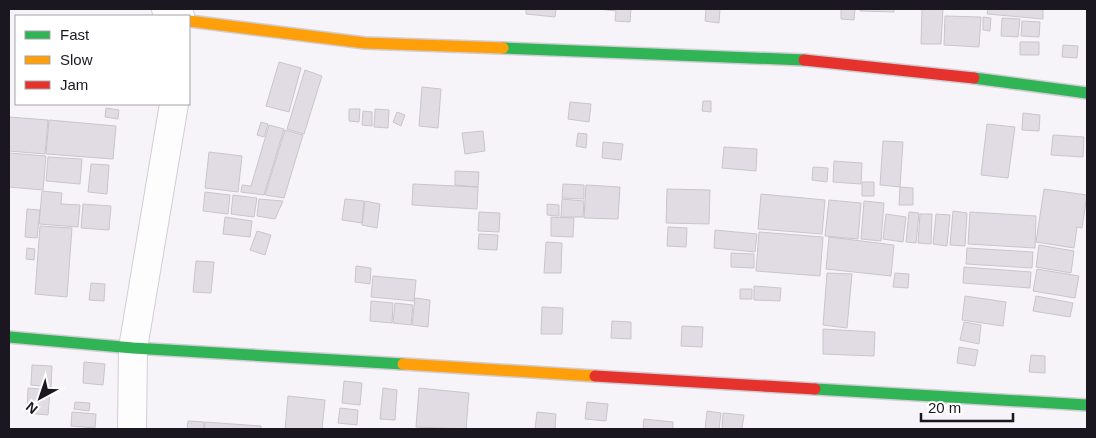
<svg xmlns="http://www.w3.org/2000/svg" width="1096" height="438" font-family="Arial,sans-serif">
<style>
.building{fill:#e1dce3;stroke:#c9c5cc}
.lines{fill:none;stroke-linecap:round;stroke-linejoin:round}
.street-casing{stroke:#d0cdd4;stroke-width:30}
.fast-casing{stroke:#d0cdd4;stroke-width:14}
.slow-casing{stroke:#d0cdd4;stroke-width:14}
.jam-casing{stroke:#d0cdd4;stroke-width:14}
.street{stroke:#fefdfe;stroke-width:28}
.fast{stroke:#30b455;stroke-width:11}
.slow{stroke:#ff9f0a;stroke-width:11}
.jam{stroke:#e5322d;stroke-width:11}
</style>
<rect width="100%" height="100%" fill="#f6f4f9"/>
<path class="building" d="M526 9H556L555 17 526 14Z
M598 9H631L630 22 615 21 616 11Z
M706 9H720L719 23 705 21Z
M841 9H855L854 20 841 19Z
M860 9H894V12L860 11Z
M922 9H943L941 44H921Z
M988 9H1043V19L987 14Z
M945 16 981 17 979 47 944 45Z
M983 17 991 18 990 31 983 30Z
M1002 18 1020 19 1018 37 1001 36Z
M1022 21 1040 22 1039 37 1021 36Z
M1020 42H1039V55H1020Z
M1063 45 1078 46 1077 58 1062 57Z
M279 62 301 68 289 112 266 106Z
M305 70 322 76 304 134 287 129Z
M422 87 441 89 438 128 419 126Z
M703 101H711V112L702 111Z
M570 102 591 104 589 122 568 119Z
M106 108 119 110 118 119 105 117Z
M349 109H360L359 122 349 121Z
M375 109 389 110 388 128 374 127Z
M363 111 372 112V126L362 125Z
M397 112 405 115 401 126 393 122Z
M1023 113 1040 115 1039 131 1022 130Z
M9 117 48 120 45 154 9 151Z
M49 120 116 126 113 159 46 154Z
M261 122 268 124 264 137 257 135Z
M987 124 1015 127 1008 178 981 175Z
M269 125 284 129 264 195 241 192 242 185 251 186Z
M285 130 303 135 284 198 265 195Z
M483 131 485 151 465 154 462 133Z
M578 133 587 134 586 148 576 146Z
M1053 135 1084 137 1083 157 1051 155Z
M883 141 903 142 900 187 880 185Z
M603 142 623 144 621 160 602 158Z
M724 147 757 149 756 171 722 168Z
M209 152 242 156 238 192 205 188Z
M9 153 46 156 43 190 9 187Z
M48 157 82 159 80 184 46 181Z
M834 161 862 163 861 184 833 182Z
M91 164 109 165 107 194 88 192Z
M813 167 828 168 827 182 812 180Z
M455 171 479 172 478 187 455 185Z
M862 182H874V196H862Z
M413 184 478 187 477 209 412 205Z
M563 184 584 185V199L562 198Z
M586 185 620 187 618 219 584 218Z
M900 187 913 188V205H899Z
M667 189 710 190 709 224 666 223Z
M1044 189 1087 195 1082 228 1077 227 1074 248 1036 242Z
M42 191 62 193 61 204 80 205 78 227 39 224Z
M205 192 230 195 228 214 203 211Z
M761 194 825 200 822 234 758 229Z
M233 195 257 198 254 217 231 214Z
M259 199 283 201 275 219 257 216Z
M345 199 364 201 362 223 342 220Z
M562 199 584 201 583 217H561Z
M829 200 861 203 858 239 825 236Z
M365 201 380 204 377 228 362 225Z
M864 201 884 203 881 241 861 239Z
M83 204 111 206 109 230 81 228Z
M547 204 559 205V216L547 215Z
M27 209 40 210 37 238 25 237Z
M953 211 967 213 965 246 950 245Z
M479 212 500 213 499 232 478 231Z
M909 212 919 213 916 243 906 242Z
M970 212 1036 216 1035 248 968 244Z
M886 214 906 217 903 242 883 239Z
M920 214H932L931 244 918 243Z
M936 214 950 215 947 246 933 244Z
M225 217 252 221 250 237 223 234Z
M551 217 574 218 573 237 551 236Z
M40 226 72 228 67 297 35 294Z
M668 227 687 228 686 247 667 246Z
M715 230 757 234 755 252 714 248Z
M257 231 271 235 265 255 250 250Z
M759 232 823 237 820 276 756 271Z
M479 234 498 235 497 250 478 249Z
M829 237 894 245 891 276 826 269Z
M546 242 562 243 561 273H544Z
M1039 245 1074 251 1071 273 1036 267Z
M27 248 35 249 34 260 26 259Z
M967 248 1033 252 1032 268 966 264Z
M731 253 754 254V268L731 267Z
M196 261 214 262 211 293 193 292Z
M356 266 371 268 370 284 355 282Z
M964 267 1031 272 1030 288 963 283Z
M1037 269 1079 276 1075 298 1033 291Z
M827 273 852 274 847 328 823 325Z
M895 273 909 274 908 288 893 287Z
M373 276 416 280 414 301 371 297Z
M91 283 105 284 104 301 89 300Z
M754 286 781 288 780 301 754 300Z
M740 289H752V299H740Z
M965 296 1006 302 1003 326 962 320Z
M1036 296 1073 303 1070 317 1033 311Z
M415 298 430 300 428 327 412 325Z
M371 301 393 303 392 323 370 321Z
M395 303 413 305 411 325 393 323Z
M542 307 563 308 562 334H541Z
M612 321 631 322V339L611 338Z
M964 322 981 325 979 344 960 340Z
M682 326 703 327 702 347 681 346Z
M823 329 875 332 874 356 823 354Z
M959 347 978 350 975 366 957 363Z
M1031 355 1045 356V373L1029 372Z
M84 362 105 364 103 385 83 383Z
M32 365 52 366 51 387 31 385Z
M344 381 362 383 360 405 342 403Z
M28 388 50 390 48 415 27 413Z
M383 388 397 390 395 420 380 419Z
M419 388 469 393 466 429 416 427Z
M288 396 325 400 322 429H285Z
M75 402 90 403 89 411 74 409Z
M587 402 608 404 606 421 585 419Z
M340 408 358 410 357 425 338 423Z
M707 411 721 413 719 429H705Z
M72 412 96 414 95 428 71 426Z
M537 412 556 414 555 429H535Z
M723 413 744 415 742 429H722Z
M644 419 673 422V429H643Z
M188 421 204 422V429H187Z
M205 422 261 426V429H204Z"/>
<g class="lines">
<defs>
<path id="street" d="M166 9 180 16
M132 429 133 348 174 104"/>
<path id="fast" d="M503 48 804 60
M974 78 1087 93
M9 337 133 348 403 364
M815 389 1087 405"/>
<path id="slow" d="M189 21 365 43 503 48
M403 364 595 376"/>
<path id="jam" d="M804 60 974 78
M595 376 815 389"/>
</defs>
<use href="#street" class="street-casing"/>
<use href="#fast" class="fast-casing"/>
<use href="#slow" class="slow-casing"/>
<use href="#jam" class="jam-casing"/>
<use href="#street" class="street"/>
<use href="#fast" class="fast"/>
<use href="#slow" class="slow"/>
<use href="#jam" class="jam"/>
</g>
<rect width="1096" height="438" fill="none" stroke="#1b1721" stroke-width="20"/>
<rect x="15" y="15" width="175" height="90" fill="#ffffff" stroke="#a4a2a6"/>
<rect x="25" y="31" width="25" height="8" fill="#30b455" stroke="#a4a2a6"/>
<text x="60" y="40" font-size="15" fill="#1b1721">Fast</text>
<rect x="25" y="56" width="25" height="8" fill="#ff9f0a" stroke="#a4a2a6"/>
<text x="60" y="65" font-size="15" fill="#1b1721">Slow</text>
<rect x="25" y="81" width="25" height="8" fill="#e5322d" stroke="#a4a2a6"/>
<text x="60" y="90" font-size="15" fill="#1b1721">Jam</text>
<g transform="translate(40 398) rotate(220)" stroke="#ffffff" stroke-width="4" paint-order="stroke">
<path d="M0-4L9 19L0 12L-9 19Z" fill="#1b1721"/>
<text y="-8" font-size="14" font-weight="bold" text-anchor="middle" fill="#1b1721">N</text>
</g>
<path d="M921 413v8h92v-8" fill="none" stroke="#1b1721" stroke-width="2.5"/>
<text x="928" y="413" font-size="15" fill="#1b1721" stroke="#ffffff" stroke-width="4" paint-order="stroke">20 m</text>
</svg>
